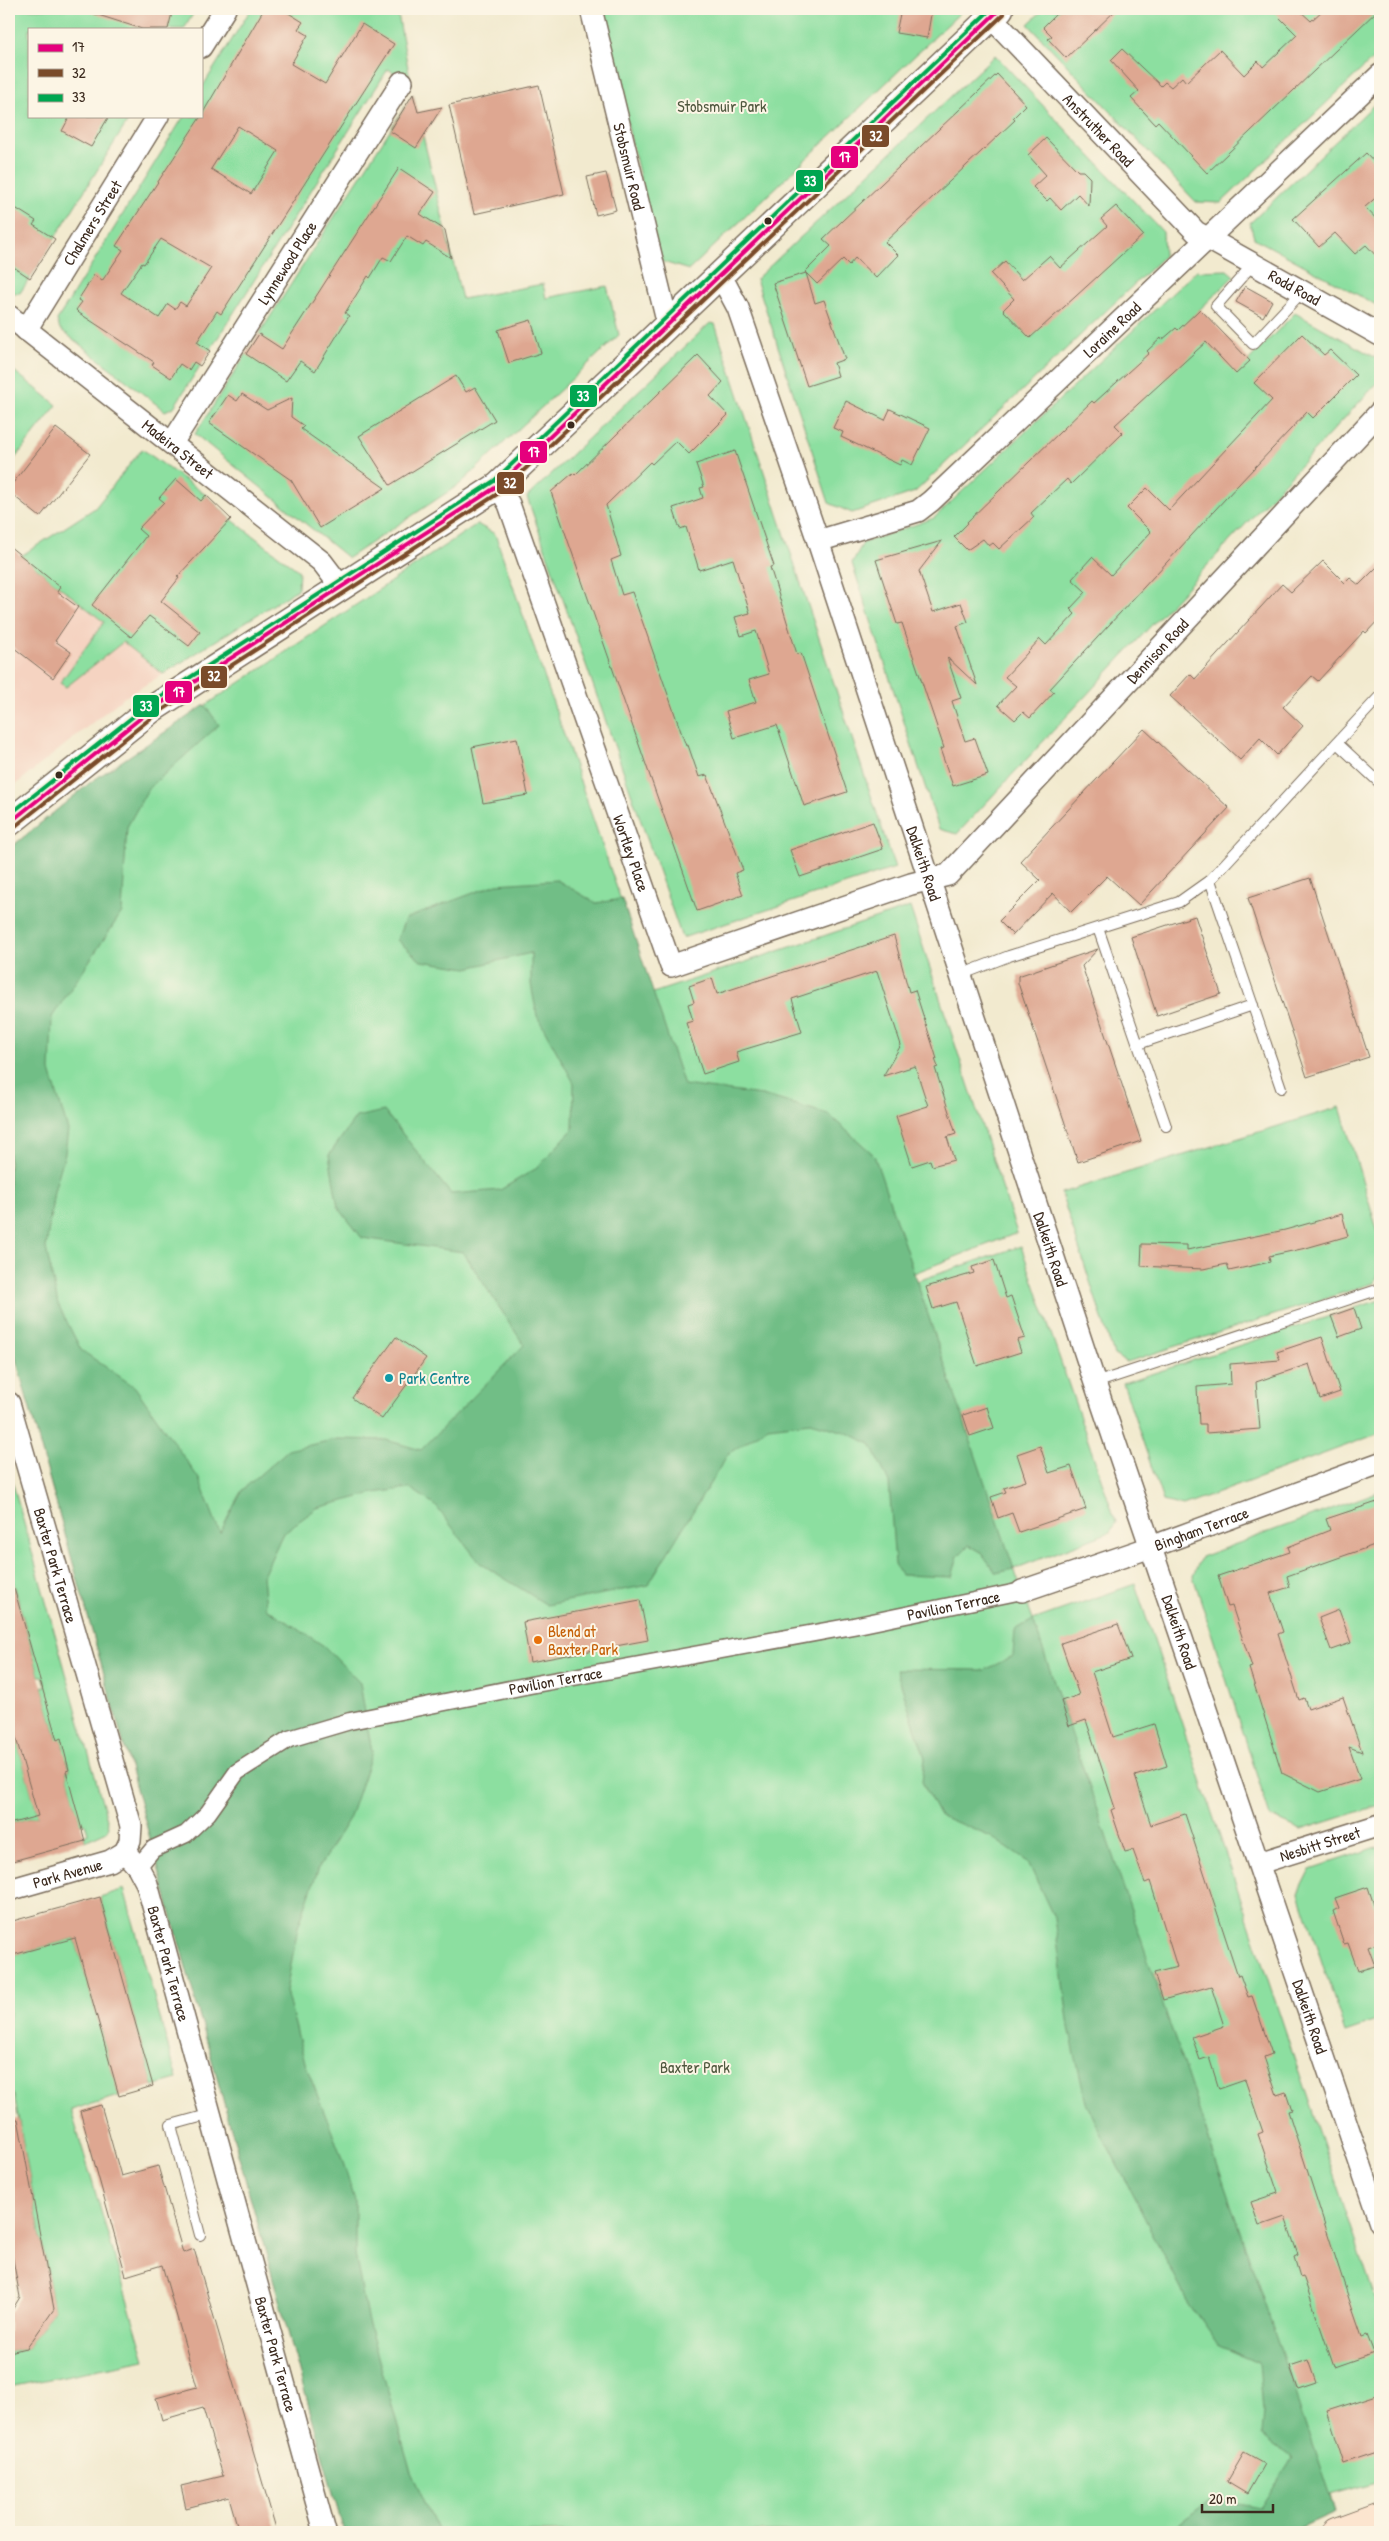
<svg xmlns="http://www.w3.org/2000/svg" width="1389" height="2541" font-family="'Patrick Hand',sans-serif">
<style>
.built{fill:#f5d3c1}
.green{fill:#8cdfa0;stroke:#64845f}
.forest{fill:#71be86;stroke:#567452}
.building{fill:#dea791;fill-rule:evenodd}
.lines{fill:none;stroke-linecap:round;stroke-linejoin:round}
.service-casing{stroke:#7b6d5c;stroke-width:12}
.pedestrian-casing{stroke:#7b6d5c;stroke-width:19}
.minor-casing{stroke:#7b6d5c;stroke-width:24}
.tertiary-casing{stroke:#7b6d5c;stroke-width:29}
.secondary-casing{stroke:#7b6d5c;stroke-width:30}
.service{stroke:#fff;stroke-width:10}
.pedestrian{stroke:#fff;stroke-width:16}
.minor{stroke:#fff;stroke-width:21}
.tertiary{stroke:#fff;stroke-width:26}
.secondary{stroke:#fce5cf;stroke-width:28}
.bus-1-casing{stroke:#fcf5e5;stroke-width:8}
.bus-2-casing{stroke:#fcf5e5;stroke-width:8}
.bus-3-casing{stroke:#fcf5e5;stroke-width:8}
.bus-1{stroke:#e5007d;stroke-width:4}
.bus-2{stroke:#7a4b2a;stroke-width:4}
.bus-3{stroke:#00a651;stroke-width:4}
.bus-dot{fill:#3b2a1e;stroke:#fcf5e5;stroke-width:2}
.culture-dot{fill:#0f9aa8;stroke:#fcf5e5;stroke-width:2}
.food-dot{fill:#e8710a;stroke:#fcf5e5;stroke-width:2}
.labels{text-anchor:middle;stroke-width:4;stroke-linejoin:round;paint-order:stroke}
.park-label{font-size:16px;fill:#4f573e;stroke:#fcf5e5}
.street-label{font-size:16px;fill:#3b2a1e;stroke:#fcf5e5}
.culture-label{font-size:16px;fill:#0d838f;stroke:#fcf5e5;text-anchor:start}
.food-label{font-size:16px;fill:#c56008;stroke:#fcf5e5;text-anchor:start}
.line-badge{stroke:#fcf5e5;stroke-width:2}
.badge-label{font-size:14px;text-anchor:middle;font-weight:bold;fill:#fff}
</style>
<rect width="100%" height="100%" fill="#fcf5e5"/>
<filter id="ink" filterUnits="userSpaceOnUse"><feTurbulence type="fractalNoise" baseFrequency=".02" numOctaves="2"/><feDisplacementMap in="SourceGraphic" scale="10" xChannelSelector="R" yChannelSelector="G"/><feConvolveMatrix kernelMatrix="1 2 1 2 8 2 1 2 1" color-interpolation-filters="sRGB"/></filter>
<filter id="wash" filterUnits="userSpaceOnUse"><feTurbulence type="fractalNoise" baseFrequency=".0096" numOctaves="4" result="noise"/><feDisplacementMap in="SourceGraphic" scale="20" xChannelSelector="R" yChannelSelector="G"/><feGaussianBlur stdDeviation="1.12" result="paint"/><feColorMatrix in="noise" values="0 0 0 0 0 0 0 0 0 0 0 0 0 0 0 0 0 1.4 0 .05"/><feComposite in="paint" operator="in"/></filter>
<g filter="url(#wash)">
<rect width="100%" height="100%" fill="#f2eacf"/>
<path class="built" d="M9 546 167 672 123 698 9 790Z"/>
<path class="green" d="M9 9H196L184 29H29V116H131L30 278 20 293H14L9 289Z
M251 9H397L411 84 388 69 174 407 165 411 60 329 57 320 184 116H201V89Z
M600 9H964L689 270 660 261Z
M1044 9H1380V52L1221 203 1196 202 1028 24Z
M995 55 1163 232 1164 256 915 492 852 513 829 503 756 279Z
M413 94 462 299 543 284 546 298 607 286 619 335 460 484 348 558 195 434Z
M1380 99V307L1254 238 1250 223Z
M1227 270 1234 276 1187 322 1236 373 1295 313 1380 360V380L957 834 939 829 852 563 863 543 934 518 1196 271Z
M710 323 715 324 895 868 682 938 527 497Z
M9 367 57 405 9 466Z
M142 449 206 495 231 519 299 571 298 589 163 674 123 642 66 687 60 683 104 622 21 556 95 508Z
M477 524 495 534 653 993 910 907 1017 1233 914 1273 917 1281 1021 1246 1116 1522 1110 1532 1014 1569 1033 1620 1135 1584 1380 2313V2481L1330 2495 1335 2512 1290 2532H344L9 1334V849L91 782Z
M1340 1107 1380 1239V1271L1374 1283 1127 1362 1114 1355 1061 1193Z
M1380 1300V1433L1183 1506 1163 1501 1123 1383Z
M9 1470 109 1826 107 1831 85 1841 84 1836 88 1834 85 1823 80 1824 66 1771 70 1770 67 1760 63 1761 60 1751 64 1750 61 1739 57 1740 42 1687 46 1686 43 1676H39L9 1567Z
M1380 1491V1805L1301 1830 1270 1816 1193 1576 1201 1557Z
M9 1713 38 1816 9 1824Z
M1380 1846V2020L1345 2032 1299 1893 1311 1869Z
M124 1889 177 2079 153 2086 100 1897Z
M75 1938 119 2096 71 2110 145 2360 9 2387V2352L27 2348 54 2309 14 2095 9 2091V1956Z"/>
<path class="forest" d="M205 705 219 725 148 789 127 827 122 912 52 1017 50 1071 68 1130 65 1153 54 1191 46 1248 58 1304 81 1350 135 1387 199 1479 220 1533 242 1490 288 1450 337 1439 386 1440 421 1450 524 1345 463 1252 362 1238 338 1207 329 1155 356 1117 384 1111 451 1194 500 1190 537 1168 573 1129 574 1083 537 1016 531 984V953L467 968 421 961 397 940 405 919 497 884 557 880 596 903 622 899 684 1085 762 1095 828 1114 874 1155 1014 1569 996 1573 981 1552 969 1545 958 1556 952 1577 901 1575 895 1565 889 1483 871 1444 845 1432 811 1422 768 1427 728 1454 648 1585 547 1605 480 1563 435 1505 410 1488 374 1493 317 1508 283 1533 263 1576 266 1608 324 1646 360 1683 372 1752 350 1817 319 1867 298 1927 286 1991 306 2066 339 2150 355 2200V2254L367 2318 411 2472 439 2532H344L9 1334V849L91 782Z
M1033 1620 1335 2512 1290 2532H1169L1212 2499 1260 2508 1292 2458 1261 2435 1263 2410 1259 2363 1219 2346 1187 2301 1086 2103 1069 2027 1054 1918 1028 1862 991 1837 939 1815 922 1782 925 1758 896 1669 985 1670 1013 1656 1015 1630Z"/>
<g id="blocks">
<path class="building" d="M93 9H173L168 29H142L92 13Z
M264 9H282L303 22 298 29 308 35 291 64 325 84 362 24 394 44 221 314 217 311 197 342 210 351 200 366 194 362 189 370 180 364 171 378 152 365 154 362 79 313 76 310 82 302 78 300 94 275 102 281 123 250 116 246 201 116ZM238 126 278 151 251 194 211 169ZM161 239 211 268 186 306 180 302 175 309 168 304 159 318 121 293 142 263 144 264Z
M901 9H932L927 38 896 33Z
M1061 9H1117L1066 58 1048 39 1052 36 1043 27Z
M1271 9H1298L1311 21 1324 9H1379L1207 173 1158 121 1155 124 1131 98 1139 91 1111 60 1122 49 1161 86 1165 82 1171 87 1182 77 1186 82 1220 50 1244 75 1258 61 1263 67 1297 35Z
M997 74 1026 105 1013 118 1015 120 885 242 898 255 876 278 855 258 849 265 843 259 817 284 805 272 831 246 823 239Z
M539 85 564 194 474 214 449 105Z
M413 94 418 112 442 107 416 148 390 131Z
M70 116H109L91 147 62 131Z
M1046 138 1078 171H1083L1090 178 1089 206 1078 194 1061 210 1050 198 1047 201 1033 187 1046 175 1028 155Z
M1366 153 1380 168V194L1365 207 1380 223V260L1366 245 1355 254 1335 233 1319 247 1293 219Z
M399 168 435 192 420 214 445 230 451 258 426 242 423 246 407 236 391 261 383 257 370 278 368 276 345 313 349 316 315 371 300 361 286 381 246 354 259 334 282 349Z
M606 173 616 210 596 215 587 177Z
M9 204 36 221 33 225 55 239 30 278 9 264Z
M1116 206 1143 235 1030 338 1003 310 1014 299 991 274 1005 261 1022 280 1049 256 1060 268 1107 226 1101 219Z
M806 273 815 303 824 300 845 359 834 363 838 376 807 386 773 283Z
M1245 286 1272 301 1263 317 1236 302Z
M1200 309 1250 361 1236 374 1206 342 1115 425 1123 433 1071 484 1067 479 1031 513 1034 517 999 549 993 543 989 546 983 539 967 550 954 537 968 523 967 522 1092 401 1094 403 1149 353 1147 351 1161 338 1162 340 1176 328 1178 330Z
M531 320 541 353 509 363 498 330Z
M1302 334 1324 355 1330 350 1356 375 1313 418 1307 412 1238 485 1050 689 1054 692 1030 718 1023 712 1015 720 998 705 1016 686 1005 677 1040 639 1046 645 1075 614 1070 609 1086 592 1072 579 1092 557 1111 575 1151 532 1127 508 1147 488 1169 510 1272 400 1254 383Z
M698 355 723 382 710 396 728 415 689 454 676 441 652 464 650 462 606 505 621 556 611 560 622 595 632 592 686 746 688 745 699 777 707 775 743 870 735 873 743 895 697 911 551 492 573 473 575 475Z
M456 376 466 392 475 387 495 420 390 485 359 436Z
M242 394 267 410 292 398 291 417 304 426 301 429 385 488 320 528 291 480 209 423 228 395 237 401Z
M846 401 885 420 890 409 930 428 912 465 902 460 900 465 841 437 843 432 833 428Z
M56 428 90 454 40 517 9 492V488Z
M735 451 774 566 770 567 797 654 801 653 847 792 804 806 777 725 734 738 726 711 756 702 749 680 769 674 756 631 741 636 735 617 750 613 733 559 699 570 686 527 680 529 673 508 703 498 700 488 704 487 696 464Z
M176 479 201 501 206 495 231 519 177 577 179 578 161 601 200 632 189 646 149 616 131 637 92 605 146 536 138 529 164 502 159 498Z
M942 541 919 571 933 612 961 603 968 622 957 626 977 685 947 657 961 698 952 701 965 741 975 738 988 775 953 786 940 749 944 748 933 715 902 623 897 624 876 560Z
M9 546 60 587 57 592 78 607 55 641 71 652 53 678 9 644Z
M1323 561 1345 583 1350 578 1359 585 1380 564V618L1366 633 1364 631 1318 681 1312 676 1283 707 1303 726 1277 755 1260 738 1240 760 1170 696 1190 674 1195 679 1282 584 1291 592Z
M1144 729 1229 808 1139 905 1107 876 1071 912 1053 893 1013 935 999 921 1040 880 1020 861Z
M517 738 528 795 483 803 472 747Z
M873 822 883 849 800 877 790 850Z
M1310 878 1369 1057 1307 1077 1248 898Z
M1195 916 1221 994 1157 1016 1131 937Z
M894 936 909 992 915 990 937 1059H935L938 1067 935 1068 956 1134 947 1137 954 1160 932 1166 930 1160 912 1166 896 1116 928 1106 915 1066 883 1076 901 1045 877 971 792 999 802 1032 736 1052 739 1062 703 1074 686 1023 693 1021 688 1004 694 1002 689 986 712 978 717 994Z
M1098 949 1082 966 1141 1141 1078 1162 1018 983V976Z
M1342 1214 1348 1236 1306 1248 1269 1256 1270 1262 1229 1271 1227 1264 1203 1269 1141 1266 1142 1244 1187 1245V1250L1285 1230Z
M994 1260 1006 1298 1011 1296 1025 1338 1017 1340 1021 1352 977 1366 956 1302 933 1309 926 1287 974 1273 972 1267Z
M1354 1308 1361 1329 1339 1337 1331 1316Z
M396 1337 426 1358 382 1419 352 1398Z
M1322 1337 1340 1392 1320 1399 1309 1364 1256 1382 1260 1429 1206 1433V1424H1199L1197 1387 1231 1384 1230 1364 1280 1360 1277 1352Z
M987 1407 994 1428 970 1436 963 1415Z
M1040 1446 1049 1473 1071 1466 1086 1509 1019 1532 1012 1513 998 1518 991 1497 1006 1492 1004 1488 1026 1481 1017 1454Z
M1380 1501V1543L1287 1576 1290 1587 1270 1593 1283 1632 1278 1634 1299 1700 1304 1698 1308 1709 1343 1697 1362 1752 1349 1747 1360 1779 1320 1792 1282 1773 1249 1668 1252 1667 1232 1606 1228 1607 1218 1576 1290 1552 1288 1547 1330 1530 1326 1519Z
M14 1588 57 1740 61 1738 69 1770 66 1771 85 1841 9 1862V1824L38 1816 9 1713V1589Z
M640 1600 648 1640 530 1662 523 1622Z
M1339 1610 1351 1643 1331 1650 1319 1618Z
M1118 1624 1131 1659 1092 1672 1113 1737 1154 1724 1167 1766 1135 1776 1151 1825 1185 1814 1238 1976 1240 1975 1248 1997 1252 1996 1272 2054 1264 2057 1277 2095 1286 2092 1292 2110 1288 2111 1350 2302 1362 2337 1367 2335 1374 2353 1334 2367 1303 2276 1300 2277 1294 2257 1298 2255 1285 2217 1259 2226 1251 2202 1278 2193 1258 2134 1263 2132 1245 2080 1219 2089 1209 2057 1200 2060 1192 2037 1224 2026 1211 1986 1163 2000 1154 1973 1177 1967 1150 1881 1145 1883 1133 1850 1125 1852 1111 1810 1115 1808 1086 1720 1069 1726 1061 1701 1079 1695 1061 1643Z
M1368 1887 1380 1923V1943L1368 1947 1375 1966 1358 1971 1348 1943 1344 1944 1333 1911 1339 1908 1335 1898Z
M100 1897 153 2086 119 2096 75 1938 9 1956V1922Z
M101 2105 121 2176 158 2166 183 2253 194 2249 277 2532H239L229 2497 186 2508 181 2486 223 2476 203 2408 162 2420 156 2398 197 2387 162 2265 126 2276 80 2111Z
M18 2119 54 2309 27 2348 9 2352V2315L20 2297 9 2238V2120Z
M1308 2360 1316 2383 1298 2389 1290 2366Z
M1380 2394V2451L1344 2463 1327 2411Z
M1244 2453 1264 2464 1247 2494 1227 2482Z"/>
</g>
</g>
<g filter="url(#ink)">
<use href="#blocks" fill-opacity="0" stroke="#7b6d5c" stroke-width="1"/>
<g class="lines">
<defs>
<path id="service" d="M1254 263 1216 306 1253 344 1303 291
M1337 743 1380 783
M1210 880 1281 1088
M1098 928 1166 1126
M960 975 1009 956 1179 902 1210 880 1380 696
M1138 1044 1253 1005
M1095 1383 1380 1289
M200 2235 171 2125 211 2114"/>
<g id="pedestrian">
<path id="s1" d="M138 1867 153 1849 186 1834 208 1813 237 1772 289 1739 350 1721 530 1685 853 1626 1022 1591"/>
</g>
<g id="minor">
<path id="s2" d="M591 9 668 325"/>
<path id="s3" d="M991 17 1196 232 1380 335"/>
<path d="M201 47 225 9"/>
<path id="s4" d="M721 276 738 308 818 541 1095 1383 1380 2222"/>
<path id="s5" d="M9 316 322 562 341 587"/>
<path id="s6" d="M26 330 158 116"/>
<path id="s7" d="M172 443 402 82"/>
<path id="s8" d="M498 486 509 504 671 966 911 884 948 875 1380 412"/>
<path id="s9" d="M818 541 918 511 931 501 1380 75"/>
<path id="s10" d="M9 1403 131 1826 130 1841 125 1852 138 1867 147 1884 325 2532"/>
<path id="s11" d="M1022 1591 1151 1547 1380 1463"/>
<path id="s12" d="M1259 1863 1380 1825"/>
<path id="s13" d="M9 1890 110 1861 125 1852"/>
</g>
<path id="tertiary" d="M9 823 152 709 498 486 1000 9"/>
<path id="secondary" d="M1336 2532 1380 2516"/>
</defs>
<use href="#service" class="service-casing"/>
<use href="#pedestrian" class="pedestrian-casing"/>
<use href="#minor" class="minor-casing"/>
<use href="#tertiary" class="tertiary-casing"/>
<use href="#secondary" class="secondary-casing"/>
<use href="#service" class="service"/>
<use href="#pedestrian" class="pedestrian"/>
<use href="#minor" class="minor"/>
<use href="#tertiary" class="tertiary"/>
<use href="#secondary" class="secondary"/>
<defs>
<path id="bus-1" d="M9 823 152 709 498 486 1000 9"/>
<path id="bus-2" d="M13 828 156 714 502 491 1004 14"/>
<path id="bus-3" d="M9 815 149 704 494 481 991 9"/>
</defs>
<use href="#bus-1" class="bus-1-casing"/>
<use href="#bus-2" class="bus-2-casing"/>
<use href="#bus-3" class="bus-3-casing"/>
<use href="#bus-1" class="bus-1"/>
<use href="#bus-2" class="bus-2"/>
<use href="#bus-3" class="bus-3"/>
</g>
</g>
<g class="bus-dot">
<circle cx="768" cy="221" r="4.5"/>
<circle cx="571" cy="425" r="4.5"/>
<circle cx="59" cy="775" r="4.5"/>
</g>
<circle class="culture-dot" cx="389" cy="1378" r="5"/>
<circle class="food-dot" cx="538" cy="1640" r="5"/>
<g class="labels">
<g class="park-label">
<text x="722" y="112">Stobsmuir Park</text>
<text x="695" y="2073">Baxter Park</text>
</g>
<g class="street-label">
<text dy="6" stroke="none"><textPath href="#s3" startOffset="156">Anstruther Road</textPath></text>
<text dy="6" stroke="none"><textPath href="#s2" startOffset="162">Stobsmuir Road</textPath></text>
<text dy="6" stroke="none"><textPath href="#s6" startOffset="126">Chalmers Street</textPath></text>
<text dy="6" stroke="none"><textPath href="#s7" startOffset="214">Lynnewood Place</textPath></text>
<text dy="6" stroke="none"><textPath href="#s3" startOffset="410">Rodd Road</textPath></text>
<text dy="6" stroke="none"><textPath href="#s9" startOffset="370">Loraine Road</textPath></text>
<text dy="6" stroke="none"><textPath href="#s5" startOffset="215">Madeira Street</textPath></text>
<text dy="6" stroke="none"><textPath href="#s8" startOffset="1109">Dennison Road</textPath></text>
<text dy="6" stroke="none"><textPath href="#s8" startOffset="391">Wortley Place</textPath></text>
<text dy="6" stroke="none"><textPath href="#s4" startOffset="622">Dalkeith Road</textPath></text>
<text dy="6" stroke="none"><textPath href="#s4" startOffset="1028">Dalkeith Road</textPath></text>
<text dy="6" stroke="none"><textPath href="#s11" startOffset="190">Bingham Terrace</textPath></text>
<text dy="6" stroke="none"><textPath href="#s10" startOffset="169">Baxter Park Terrace</textPath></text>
<text dy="6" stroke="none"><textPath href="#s1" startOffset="880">Pavilion Terrace</textPath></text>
<text dy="6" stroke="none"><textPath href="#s4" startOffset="1432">Dalkeith Road</textPath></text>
<text dy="6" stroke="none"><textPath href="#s1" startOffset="475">Pavilion Terrace</textPath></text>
<text dy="6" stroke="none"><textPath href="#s12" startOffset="64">Nesbitt Street</textPath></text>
<text dy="6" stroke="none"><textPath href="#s13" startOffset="61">Park Avenue</textPath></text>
<text dy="6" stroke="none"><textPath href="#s10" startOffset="589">Baxter Park Terrace</textPath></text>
<text dy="6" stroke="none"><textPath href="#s4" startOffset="1838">Dalkeith Road</textPath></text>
<text dy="6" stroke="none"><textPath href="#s10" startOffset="994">Baxter Park Terrace</textPath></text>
</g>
<g class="culture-label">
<text x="399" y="1384">Park Centre</text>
</g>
<g class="food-label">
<text x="548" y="1637">Blend at<tspan x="548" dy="18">Baxter Park</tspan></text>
</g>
</g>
<g class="line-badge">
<rect x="861" y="124" width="29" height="24" rx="5" fill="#7a4b2a"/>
<rect x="830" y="145" width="29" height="24" rx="5" fill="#e5007d"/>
<rect x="795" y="169" width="29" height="24" rx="5" fill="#00a651"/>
<rect x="569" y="384" width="29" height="24" rx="5" fill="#00a651"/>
<rect x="519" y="440" width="29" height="24" rx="5" fill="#e5007d"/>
<rect x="496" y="471" width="29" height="24" rx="5" fill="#7a4b2a"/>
<rect x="200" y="665" width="28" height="24" rx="5" fill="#7a4b2a"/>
<rect x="164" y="680" width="29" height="24" rx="5" fill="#e5007d"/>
<rect x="132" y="694" width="28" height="24" rx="5" fill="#00a651"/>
</g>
<g class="badge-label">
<text x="876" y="141">32</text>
<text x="845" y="162">17</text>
<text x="810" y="186">33</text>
<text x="583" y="401">33</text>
<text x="534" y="457">17</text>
<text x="510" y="488">32</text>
<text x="214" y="681">32</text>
<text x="179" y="697">17</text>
<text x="146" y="711">33</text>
</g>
<rect width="1389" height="2541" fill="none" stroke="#fcf5e5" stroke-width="30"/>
<rect x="28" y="28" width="175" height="90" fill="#fcf5e5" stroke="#afa495"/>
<rect x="38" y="44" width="25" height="8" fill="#e5007d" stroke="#afa495"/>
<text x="72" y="52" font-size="15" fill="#3b2a1e">17</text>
<rect x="38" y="69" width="25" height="8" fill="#7a4b2a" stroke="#afa495"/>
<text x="72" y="78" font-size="15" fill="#3b2a1e">32</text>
<rect x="38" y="94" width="25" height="8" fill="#00a651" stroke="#afa495"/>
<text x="72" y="102" font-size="15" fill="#3b2a1e">33</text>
<path d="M1202 2504v8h71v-8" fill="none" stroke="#3b2a1e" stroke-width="2.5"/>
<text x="1209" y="2504" font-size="15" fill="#3b2a1e" stroke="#fcf5e5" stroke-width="4" paint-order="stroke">20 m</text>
</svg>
